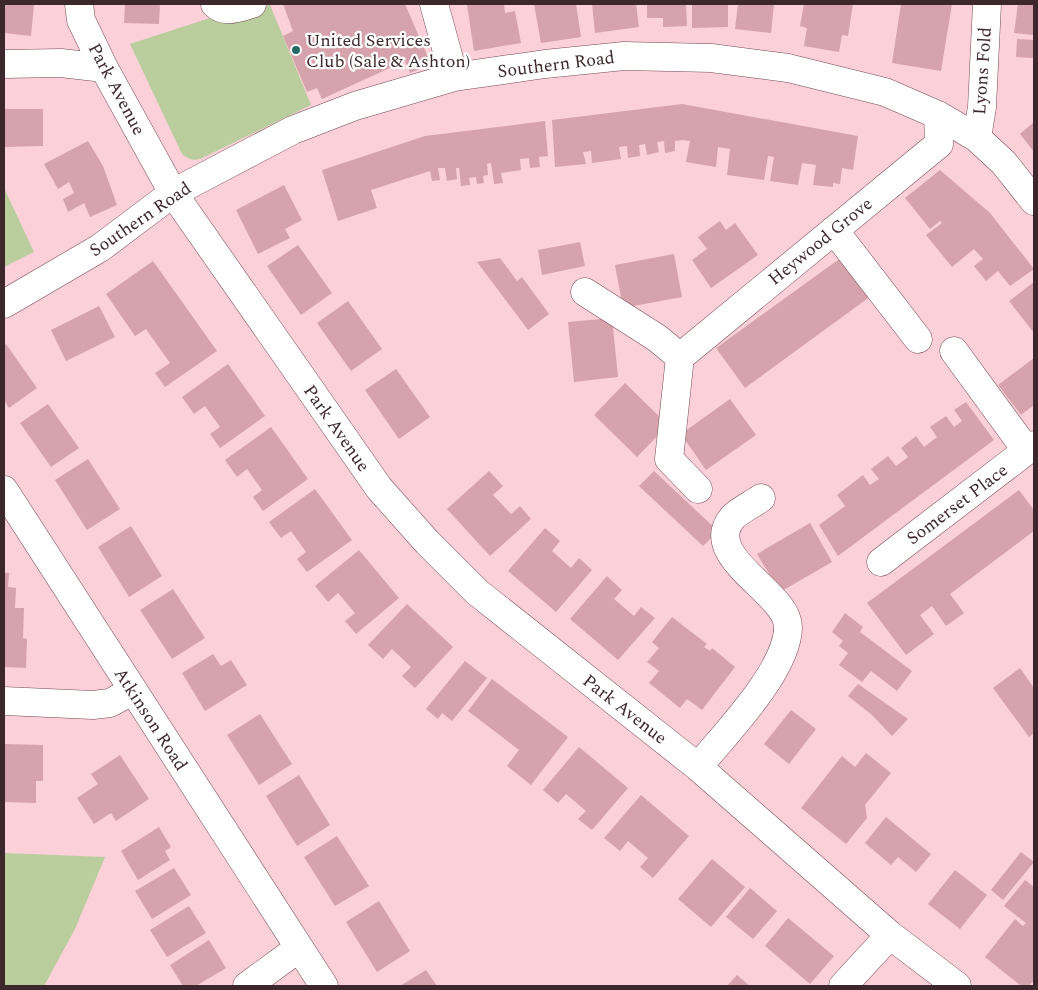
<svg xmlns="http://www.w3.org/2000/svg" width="1038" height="990" font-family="Spectral,serif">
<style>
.green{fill:#b9cd9d}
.building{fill:#d6a3ac}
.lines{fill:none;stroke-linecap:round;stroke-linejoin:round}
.minor-casing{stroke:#754953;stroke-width:29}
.minor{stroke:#fff;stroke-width:28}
.poi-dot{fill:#226b64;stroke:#fefefe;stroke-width:2}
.labels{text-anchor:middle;stroke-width:4.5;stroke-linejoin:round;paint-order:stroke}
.poi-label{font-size:18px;fill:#3c282c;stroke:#fefefe;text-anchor:start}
.street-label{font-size:18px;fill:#3c282c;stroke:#fefefe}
</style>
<rect width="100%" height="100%" fill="#fbd0d8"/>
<path class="green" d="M270 5 311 105 200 159C193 161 188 159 182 154L130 44 216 16 228 19Z
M4 188 34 252 4 267Z
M4 853 105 857 75 929 44 986H4Z"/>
<path class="building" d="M4 4H34L31 36 4 33Z
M125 4H160L159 24 124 23Z
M283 4H405L431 64 410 73 405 61 322 99 317 88 307 92 283 36 293 31Z
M474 4H504L505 13 515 11 521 43 474 51 467 5Z
M534 4H576L581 37 541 43Z
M592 4H636L639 27 595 33Z
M647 4H686L687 26 663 27V18H647Z
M692 4H728V27L692 28Z
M738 4H774L771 33 735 29Z
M804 4H853L848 36 842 35 839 52 804 46 807 28 800 26Z
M901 4H952L941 71 892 63Z
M1018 4H1034V35L1014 33Z
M1017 39 1034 40V58L1016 57Z
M682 104 858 136 853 170 842 168 840 184 833 183V187L813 185 816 165 802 163 798 185 770 181 774 157 768 156 764 180 727 175 730 149 718 147 716 167 686 162 690 141 683 140 675 141V151L665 153 664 141 657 142 659 152 647 155 645 144 639 145 640 156 628 158 627 146 619 147 621 159 592 163 591 151 583 152 586 164 555 167 552 120Z
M4 109H43V146L4 147Z
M545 121 548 156 539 157 540 167 530 168 529 158 520 159 521 170 501 173 503 183 494 184 491 163 487 164 488 175 483 176 484 183 477 184 476 177 469 178 470 185 461 186 459 168H456L457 179 447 181 445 168H438L440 180 432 181 430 171 371 190 377 208 338 221 322 170 425 136Z
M1034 122V152L1020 134Z
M88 141 103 166 117 205 90 217 84 203 68 212 63 199 74 193 69 182 58 189 44 164Z
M940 170 990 213 1034 269 1010 286 998 271 986 281 974 266 983 259 974 249 952 267 926 235 942 223 940 221 930 229 905 198Z
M284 185 302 220 285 229 290 238 258 254 236 210Z
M720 221 726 230 735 223 758 255 711 288 692 260 707 249 698 237Z
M580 242 585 266 542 275 538 250Z
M298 245 332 293 301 315 267 266Z
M674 254 682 297 623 308 615 265Z
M842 257 871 296 745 388 716 348Z
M500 258 517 281 522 277 549 314 528 330 477 262Z
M153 261 217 351 165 387 155 373 170 363 146 329 135 336 106 294Z
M1034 282V333L1009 301Z
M348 301 382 349 351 371 317 323Z
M99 306 115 337 66 361 51 330Z
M612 318 618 377 574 382 568 322Z
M6 344 37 388 9 408 4 400V346Z
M1034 358V405L1021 415 998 385Z
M228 364 265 416 220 448 210 434 220 427 205 406 194 414 182 397Z
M396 369 430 417 399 439 365 390Z
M625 383 668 425 637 457 594 415Z
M730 399 756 435 706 470 681 434Z
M966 402 994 440 838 556 819 525 845 506 837 495 863 475 870 485 879 479 871 469 888 456 896 466 908 457 901 448 916 436 924 447 937 437 930 427 946 416 954 427 962 421 954 410Z
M48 404 79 448 51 467 20 423Z
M271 427 308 479 263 511 253 497 262 490 247 469 237 477 225 460Z
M88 459 120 509 87 530 55 480Z
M489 471 503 486 493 495 511 514 520 506 531 519 490 556 447 509Z
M654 471 718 531 703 546 639 486Z
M315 489 352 540 307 572 297 559 306 552 291 531 281 538 269 522Z
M1019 490 1034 510V531L950 594 964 613 946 626 932 606 920 615 934 634 906 655 867 603Z
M810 523 832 562 780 592 757 554Z
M131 526 162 576 129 597 98 547Z
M545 528 560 541 552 551 571 568 579 558 592 570 556 612 508 571Z
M359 550 399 598 356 634 345 621 355 613 338 593 328 602 315 586Z
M4 573H9L8 587 16 588 15 608H24L23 638 27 639 26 668 4 667Z
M607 576 622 590 614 599 634 616 641 607 655 618 618 660 570 619Z
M173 589 205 638 172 659 140 610Z
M407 604 453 647 415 688 402 676 411 667 392 649 383 659 368 645Z
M845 613 863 627 860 632 912 671 897 691 871 671 862 682 839 665 848 653 839 646 843 641 832 632Z
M672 617 707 644 704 647 710 651 712 648 735 667 702 710 687 699 680 708 649 683 659 671 647 662 659 648 652 642Z
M213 654 221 666 231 660 247 685 205 711 182 673Z
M465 661 487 678 452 721 442 713 438 719 426 709Z
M1020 668 1034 688V733L1029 737 993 688Z
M492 679 568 737 531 785 507 766 519 750 468 711Z
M858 684 908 719 892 736 872 715 848 696Z
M791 710 816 729 789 764 764 744Z
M260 714 292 764 259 785 227 735Z
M4 744 43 745V781H36V803L5 802Z
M579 747 628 788 592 830 578 819 586 811 566 794 558 803 543 790Z
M866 753 891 773 865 805 867 818 846 844 801 808 842 756 855 767Z
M120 755 149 799 116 821 111 813 94 824 77 798 98 784 91 774Z
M299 775 330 825 297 846 266 796Z
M641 795 689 836 653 878 640 867 648 858 628 841 620 851 604 838Z
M886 817 931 854 916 872 898 857 891 865 865 843Z
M159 827 171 847 165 851 170 860 138 880 121 851Z
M337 836 369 886 335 906 304 857Z
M1021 852 1034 862 1003 900 991 890Z
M712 859 745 887 711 927 678 899Z
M174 868 191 895 152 919 135 891Z
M955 870 987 895 960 929 928 904Z
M1025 880 1034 887V980L1029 986H1021L985 957 1015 919 1023 926 1026 923 1004 906Z
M750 888 777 911 753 939 726 917Z
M379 901 410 951 377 972 346 922Z
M189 906 206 933 167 957 150 930Z
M788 918 834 956 810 984 765 946Z
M209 940 226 968 196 986H183L170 965Z
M426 970 437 986H400Z
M737 975 750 986H727Z"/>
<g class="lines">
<defs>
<path id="minor" d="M79 4 81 20 104 68 173 193 379 488 427 542 477 592 698 767 890 935 957 986
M215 4C225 14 240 7 252 4
M434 4 454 77
M4 64 61 63 104 68
M977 138 982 107 987 4
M834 230 918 339
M585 292 657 338 680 357
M4 304 100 248 173 193 293 130 355 106 454 77 545 64 624 56 711 58 788 68 885 92 938 115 977 138 1004 163 1034 201
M954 351 1027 451
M680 357 939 144 938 115
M680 357 669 459 698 489
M4 490 324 986
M881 562 1034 445
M4 701 93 705 110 703 132 691
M698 767C725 734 788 670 788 627 788 592 699 557 733 517 740 510 753 504 761 498
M247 986 299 948
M843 986 890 935"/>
</defs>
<use href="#minor" class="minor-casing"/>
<use href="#minor" class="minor"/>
</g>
<circle class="poi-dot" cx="296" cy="50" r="5"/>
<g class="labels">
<g class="poi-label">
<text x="306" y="46">United Services<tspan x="306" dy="21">Club (Sale &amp; Ashton)</tspan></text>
</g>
<g class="street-label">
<text transform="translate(556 64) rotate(-7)" y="6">Southern Road</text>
<text transform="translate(982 71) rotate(-86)" y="6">Lyons Fold</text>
<text transform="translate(117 89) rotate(62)" y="6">Park Avenue</text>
<text transform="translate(140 219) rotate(-34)" y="6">Southern Road</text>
<text transform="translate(820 241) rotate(-39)" y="6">Heywood Grove</text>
<text transform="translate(337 428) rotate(55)" y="6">Park Avenue</text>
<text transform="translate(957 504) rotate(-37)" y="6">Somerset Place</text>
<text transform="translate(625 709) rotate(38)" y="6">Park Avenue</text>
<text transform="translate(151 719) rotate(57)" y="6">Atkinson Road</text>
</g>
</g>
<rect width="1038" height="990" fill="none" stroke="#3c282c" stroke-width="10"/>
</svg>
